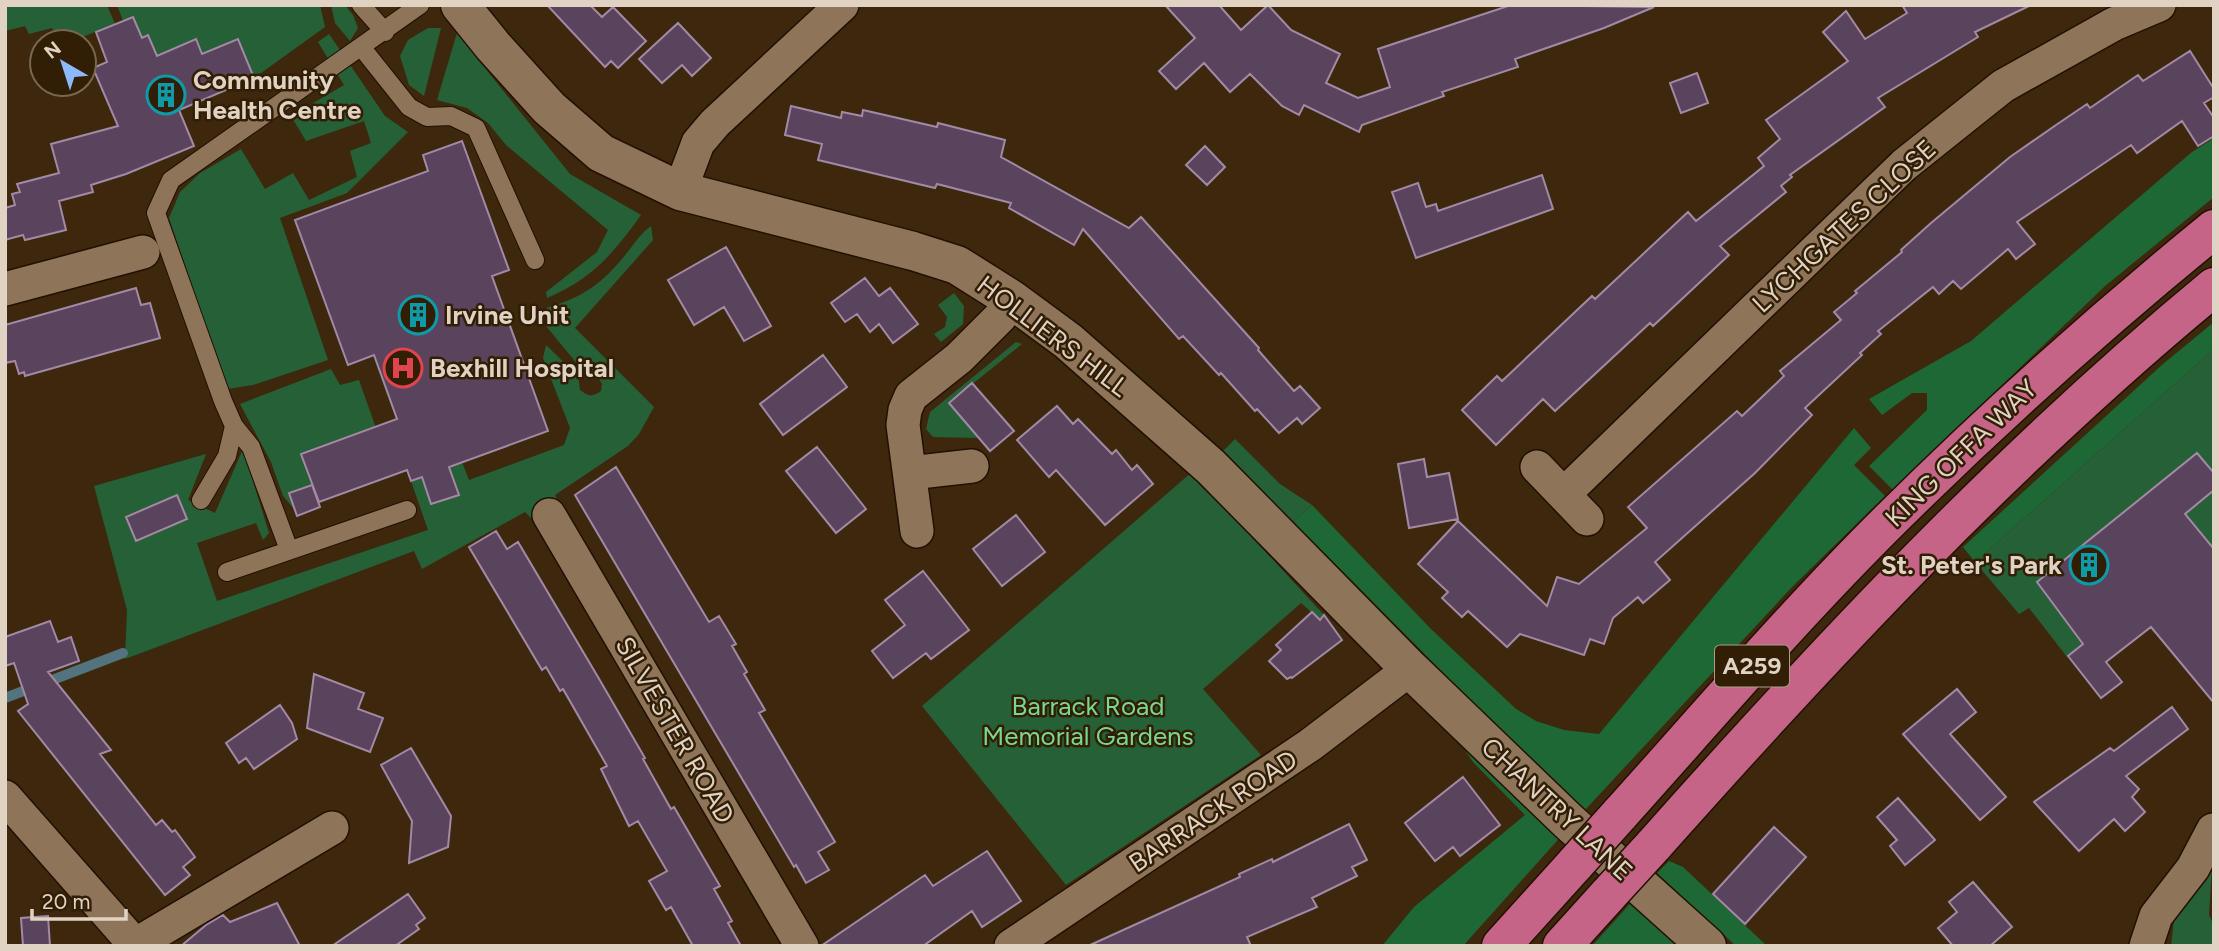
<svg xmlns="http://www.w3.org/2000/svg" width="2219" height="951" font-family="Figtree,sans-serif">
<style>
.green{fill:#266037}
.forest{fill:#1e6836}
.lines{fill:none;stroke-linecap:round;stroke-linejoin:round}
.stream{stroke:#53747e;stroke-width:10}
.building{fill:#5a435c;stroke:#a389a5;stroke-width:2}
.lane-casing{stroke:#231000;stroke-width:20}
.street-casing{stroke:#231000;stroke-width:36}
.secondary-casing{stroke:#231000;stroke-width:41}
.highway-casing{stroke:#231000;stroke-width:41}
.lane{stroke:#8e755a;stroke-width:18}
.street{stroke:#8e755a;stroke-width:33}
.secondary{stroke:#8e755a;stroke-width:38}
.highway{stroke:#c66488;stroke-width:38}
.highway-bridge-casing{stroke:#231000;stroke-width:41;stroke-linecap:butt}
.highway-bridge{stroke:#c66488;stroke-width:38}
.labels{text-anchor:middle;stroke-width:5;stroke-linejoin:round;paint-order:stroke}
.shield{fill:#321e04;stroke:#ac9d8a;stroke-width:2}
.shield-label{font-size:24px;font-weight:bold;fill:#e0d3c4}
.poi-label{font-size:26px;font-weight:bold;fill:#e0d3c4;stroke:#321e04;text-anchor:start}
.street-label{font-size:26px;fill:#e0d3c4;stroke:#321e04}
.park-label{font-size:26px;fill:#78d890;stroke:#321e04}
</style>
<rect width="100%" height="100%" fill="#3d280e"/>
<path class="green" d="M5 5H107L115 24 70 42H59L52 28 29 34 25 26 5 31Z
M117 5H320L325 27 254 78 237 39 202 54 195 39 175 48 180 62 162 70 148 35 142 38 133 17 123 21Z
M331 5H345L353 15 358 28 350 41 335 23Z
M428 28H441L424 96 409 85 400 56 408 40Z
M457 33 570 174 641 215C613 254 592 279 547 298L546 292 597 252 608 230 506 145 488 123 467 108 437 100Z
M329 34 385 116 408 132 347 193 280 218 328 360 253 385 227 389 169 218 180 192 200 173 241 149 265 189 293 173 309 200 357 177 350 151 371 143 364 121 306 141 291 116 344 85 318 42Z
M651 226 653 240 575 328 654 407 639 434 628 446 555 495 559 504 533 520 525 512 422 569 414 551 125 659 127 610 94 486 206 454 188 500 215 513 243 449 269 533 263 540 256 523 197 543 217 601 428 530 411 481 462 462 469 480 564 445 570 428 543 358 546 345 578 376 580 390C589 397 592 397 601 391L602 384 597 376 583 371 546 326V308C582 298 602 284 626 254 635 243 639 235 651 226Z
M954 293 964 306 963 324 941 342 934 334 945 327 947 317 938 305Z
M1016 342 1022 344 949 403 979 438 933 437 926 429 930 412Z
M2214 349V473L2197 453 2037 582 2076 635 2105 612 2112 621 2067 657 2029 608 2019 614 1975 562Z
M331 369 340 385 359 380 376 428 301 454 312 485 289 493 295 510 283 496 271 462 240 404Z
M1235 439 1280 484 1312 505 1293 522 1223 451Z
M1192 472 1324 615 1320 620 1301 603 1203 689 1261 755 1066 885 922 706Z
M2214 490V549L2185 514Z
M2212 864 2209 915 2214 926V946H2171L2175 911Z"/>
<path class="forest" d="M2214 138V197L2105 286 1893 490 1869 466 1927 410V393H1912L1882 415 1869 399 1971 341 2192 152Z
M2214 322V349L1975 562 1963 547 2163 364Z
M1854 428 1871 448 1854 465 1885 496 1792 587 1585 810 1549 779 1293 522 1312 505 1431 629 1516 709 1536 721 1564 730 1599 734Z
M1462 746 1473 753 1564 833 1463 946H1382L1414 907 1525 815 1473 762Z
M1669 861 1683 867 1767 946H1736L1657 873Z
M1636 897 1691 946H1592Z"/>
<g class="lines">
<path class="stream" d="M5 698 123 653"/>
</g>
<path class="building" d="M547 5H590L602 17 613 7 646 41 618 68 611 61 605 67Z
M1165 5H1219L1241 30 1268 5 1291 30 1340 54 1326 83 1358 98 1390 87 1378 49 1511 5 1654 7 1604 28 1515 59 1518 67 1442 92 1444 96 1362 125 1359 132 1304 105 1299 115 1282 106 1250 74 1230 92 1204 63 1176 89 1159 71 1195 38Z
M1902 5H2031L1975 32 1978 37 1878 98 1885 107 1790 175 1792 177 1781 186 1786 192 1720 246 1729 255 1653 326 1650 323 1555 411 1543 399 1496 445 1462 410 1497 376 1502 381 1592 296 1595 299 1688 212 1696 221 1764 166 1758 158 1780 139 1766 120 1848 61 1823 32 1846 11 1865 39 1907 13Z
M133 17 142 38 148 35 157 56 196 39 202 54 238 39 254 78 179 110 194 146 126 174 91 185 93 192 59 201 66 230 25 240 23 235 5 240V208L15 205 12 194 20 192 17 184 59 173 51 144 118 126 93 68 107 62 96 32Z
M678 23 711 58 692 76 682 65 662 83 639 59Z
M2190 51 2214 89V97L2204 103 2214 118V136L2198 146 2182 121 2137 153 2131 145 2017 222 2035 244 2016 259 2008 249 1961 289 1953 281 1939 294 1933 287 1878 331 1881 334 1860 353 1862 355 1805 408 1812 415 1755 473 1655 562 1670 580 1643 603 1638 597 1613 618 1604 644 1590 639 1584 655 1520 634 1507 647 1468 611 1462 617 1442 598 1448 592 1418 564 1458 521 1547 606 1557 577 1579 584 1647 528 1628 507 1737 411 1742 416 1784 376 1780 371 1841 320 1834 312 1857 293 1855 291 1902 252 1901 250 1931 223 2010 157 2056 125 2087 104 2090 108 2138 75 2143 81Z
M1697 73 1708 103 1681 113 1670 83Z
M791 106 841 118 842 112 862 116 863 110 937 127 938 123 1005 140 1001 157 1129 228 1141 217 1259 348 1258 350 1294 391 1300 386 1320 408 1302 424 1297 418 1279 433 1257 409 1255 411 1221 373 1219 375 1183 336 1179 339 1083 229 1074 245 1009 208 1011 203 937 184 935 188 818 160 822 144 785 135Z
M462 141 509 270 492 276 548 431 449 467 459 495 431 504 422 477 411 481 407 470 319 502 301 454 397 419 374 355 348 365 295 220 428 171 423 155Z
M1205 146 1225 167 1207 185 1186 165Z
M1542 175 1553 209 1416 258 1392 192 1418 183 1426 207 1436 204 1438 211Z
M726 247 771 326 744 341 724 307 694 325 668 280Z
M865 278 879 296 890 288 918 324 893 343 879 324 870 332 857 314 845 322 831 303Z
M136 288 141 305 150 303 160 338 25 376 24 372 19 374 15 361 5 363V325Z
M823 355 847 387 783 435 760 404Z
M972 383 1014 431 990 451 949 403Z
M1057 406 1073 424 1078 419 1112 454 1116 450 1132 470 1137 465 1153 484 1105 525 1056 470 1049 477 1017 440Z
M817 447 866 509 836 533 786 471Z
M2197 453 2214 473V490L2185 514 2214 549V703L2151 627 2106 662 2122 682 2101 698 2068 656 2083 644 2037 582Z
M1424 459 1427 477 1449 473 1458 519 1409 528 1398 464Z
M616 467 709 622 719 616 736 644 732 646 747 672 744 674 765 710 759 713 835 842 818 852 829 870 806 883 796 865 794 867 575 495Z
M312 485 320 507 297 516 289 493Z
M177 495 187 519 136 541 126 517Z
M1016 515 1045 552 1002 586 973 549Z
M496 531 507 549 518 542 598 677 645 758 643 759 671 809 674 807 720 886 714 889 732 921 728 923 741 946H693L671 907 666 910 649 881 667 871 638 821 629 826 601 769 607 766 563 689 560 691 546 667 542 670 469 547Z
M923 571 969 630 931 659 926 653 893 678 872 651 905 625 885 600Z
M1312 612 1320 620 1324 615 1342 640 1292 678 1291 677 1287 679 1269 661 1281 650 1276 645Z
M50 621 58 642 71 637 79 661 48 672 111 750 100 754 156 825 162 820 172 832 175 830 195 857 183 867 190 875 165 895 18 711 28 704 14 663 5 666V637Z
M314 674 364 693 358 709 383 718 370 752 307 728Z
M1957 689 1976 712 1950 734 2006 797 1980 820 1903 734Z
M280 705 292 723 297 739 254 769 246 758 239 763 226 743Z
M2172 707 2188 729 2126 776 2139 789 2132 797 2145 812 2125 831 2114 819 2079 851 2034 802 2110 748 2114 751Z
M411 748 451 816 448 847 409 863 412 821 381 765Z
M1463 777 1500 825 1460 856 1453 847 1435 861 1405 823Z
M1898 798 1935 840 1905 865 1890 846 1897 840 1877 817Z
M1349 824 1367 860 1352 867 1357 876 1312 898 1317 907 1247 937 1251 946H1088L1240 877 1239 874 1272 859 1273 862Z
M1774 827 1806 857 1745 924 1713 894Z
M987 851 1021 901 982 927 972 911 923 946H821L925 875 933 886Z
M1973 882 2012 927 1990 946H1953L1938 928 1957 912 1949 902Z
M408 894 425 918 416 925 419 929 395 946H332Z
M277 903 300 946H181L206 925 223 915 230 922Z
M48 916 50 946H23L21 918Z"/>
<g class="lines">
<defs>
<path id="lane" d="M361 5 385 32
M362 48 409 107 427 117 451 116 476 128 535 260
M201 500 227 456 234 426
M289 550 251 447 234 426 223 401 156 213 171 180 420 5
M227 572 407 510"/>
<path id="street" d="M680 191 698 143 715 123 842 5
M5 289 143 252
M1537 467 1587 519
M910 473 972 466
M1564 494 1904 165 2003 86 2114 24 2159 5
M549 515 802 946
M917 531 903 425 905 410 911 396 959 358 1001 316 1011 299
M5 797 136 946
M135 945 332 828
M1011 946 1310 745 1410 669
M2146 946 2156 916 2193 868 2213 830"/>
<path id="secondary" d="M460 5 493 46 549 108 601 153 680 191 913 251 957 265 1011 299 1068 341 1211 467 1410 669 1568 821 1707 946"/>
<path id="highway" d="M1619 815C1708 716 1796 613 1891 519 1994 417 2101 321 2214 229
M1653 846C1829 648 2009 456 2214 287
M1501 946 1576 863
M1562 946 1609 894"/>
</defs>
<use href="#lane" class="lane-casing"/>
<use href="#street" class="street-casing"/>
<use href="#secondary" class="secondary-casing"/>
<use href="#highway" class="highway-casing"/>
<use href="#lane" class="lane"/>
<use href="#street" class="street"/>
<use href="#secondary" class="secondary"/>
<use href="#highway" class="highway"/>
<defs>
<path id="highway-bridge" d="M1576 863 1619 815
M1609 894 1653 846"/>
</defs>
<use href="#highway-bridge" class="highway-bridge-casing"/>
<use href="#highway-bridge" class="highway-bridge"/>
</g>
<defs>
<symbol id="building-ring" viewBox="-11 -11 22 22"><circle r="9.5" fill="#321e04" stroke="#0f9aa8" stroke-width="1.5"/><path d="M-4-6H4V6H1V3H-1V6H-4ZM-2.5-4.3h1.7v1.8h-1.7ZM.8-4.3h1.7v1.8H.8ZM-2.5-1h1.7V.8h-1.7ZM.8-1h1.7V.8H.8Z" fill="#0f9aa8"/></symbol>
<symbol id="hospital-ring" viewBox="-11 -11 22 22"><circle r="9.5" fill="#321e04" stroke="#e0444e" stroke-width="1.5"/><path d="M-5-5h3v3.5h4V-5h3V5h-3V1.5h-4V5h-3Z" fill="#e0444e"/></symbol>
</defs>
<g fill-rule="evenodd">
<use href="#building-ring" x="144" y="73" width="44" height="44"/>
<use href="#building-ring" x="396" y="293" width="44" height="44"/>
<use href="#hospital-ring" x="381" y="346" width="44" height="44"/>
<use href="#building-ring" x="2067" y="543" width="44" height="44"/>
</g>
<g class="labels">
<rect class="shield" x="1715" y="645.5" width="74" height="41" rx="5"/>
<g class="shield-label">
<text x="1752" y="674">A259</text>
</g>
<g class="poi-label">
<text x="193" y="89">Community<tspan x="193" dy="30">Health Centre</tspan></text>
<text x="445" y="324">Irvine Unit</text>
<text x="430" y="377">Bexhill Hospital</text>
<text x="2062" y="574" text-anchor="end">St. Peter's Park</text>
</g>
<g class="street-label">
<text transform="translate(1844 226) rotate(-43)" y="9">LYCHGATES CLOSE</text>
<text transform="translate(1053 336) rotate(37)" y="9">HOLLIERS HILL</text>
<text transform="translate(1961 453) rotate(-44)" y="9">KING OFFA WAY</text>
<text transform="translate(675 730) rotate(60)" y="9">SILVESTER ROAD</text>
<text transform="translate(1557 809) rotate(43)" y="9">CHANTRY LANE</text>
<text transform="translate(1213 811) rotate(-34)" y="9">BARRACK ROAD</text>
</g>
<g class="park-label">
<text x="1088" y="715">Barrack Road<tspan x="1088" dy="30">Memorial Gardens</tspan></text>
</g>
</g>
<rect width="2219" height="951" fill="none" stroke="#e0d3c4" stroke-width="14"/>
<g transform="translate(63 63) rotate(321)"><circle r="33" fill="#321e04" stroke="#786651" stroke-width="2"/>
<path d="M0-5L12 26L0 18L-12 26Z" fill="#8cb9fc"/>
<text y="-10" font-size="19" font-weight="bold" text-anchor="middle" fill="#e0d3c4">N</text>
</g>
<path d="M32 909v10h94v-10" fill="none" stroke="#e0d3c4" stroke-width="3.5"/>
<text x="42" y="909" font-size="21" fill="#e0d3c4" stroke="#321e04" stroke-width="5" paint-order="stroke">20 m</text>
</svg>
